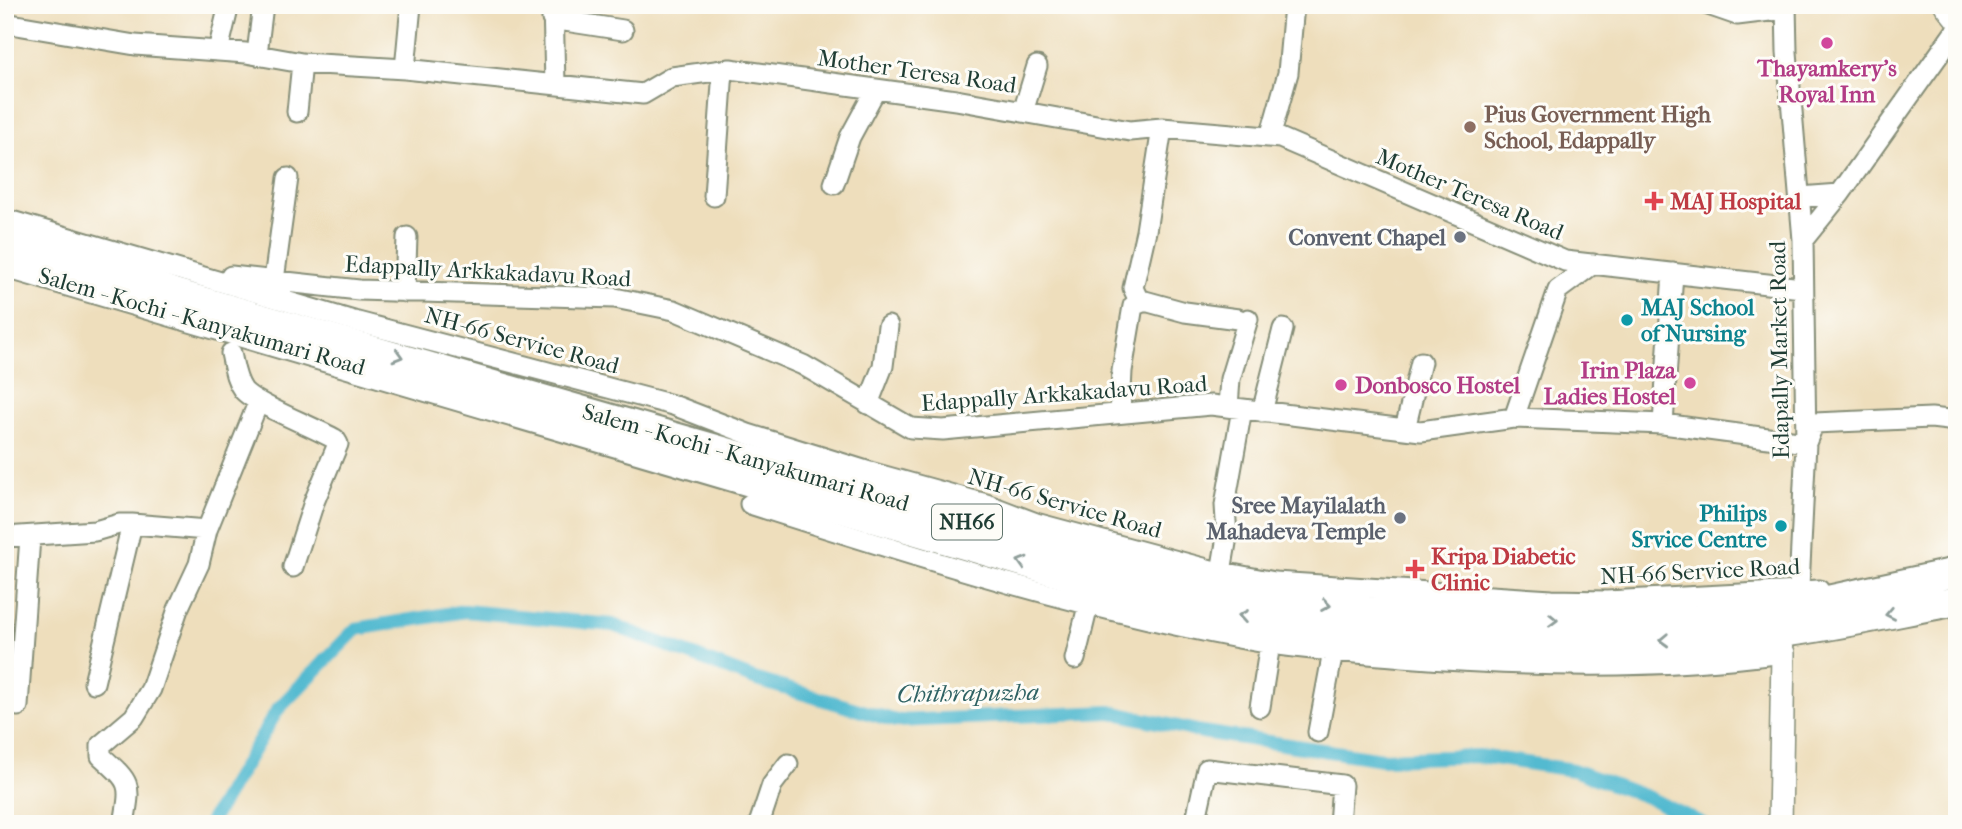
<svg xmlns="http://www.w3.org/2000/svg" width="1962" height="829" font-family="'IM FELL French Canon',serif">
<style>
.lines{fill:none;stroke-linecap:round;stroke-linejoin:round}
.canal{stroke:#52bad0;stroke-width:14}
.minor-casing{stroke:#868e78;stroke-width:23}
.major-casing{stroke:#868e78;stroke-width:26}
.highway-casing{stroke:#868e78;stroke-width:32}
.minor{stroke:#fff;stroke-width:19}
.major{stroke:#fff;stroke-width:23}
.highway{stroke:#fff;stroke-width:28}
.oneway{stroke:#8f9e9a}
.hotel-dot{fill:#d1479c;stroke:#fdfcf7;stroke-width:2.5}
.education-dot{fill:#8d6e63;stroke:#fdfcf7;stroke-width:2.5}
.health-dot{fill:#e0444e;stroke:#fdfcf7;stroke-width:2.5}
.worship-dot{fill:#6b7280;stroke:#fdfcf7;stroke-width:2.5}
.culture-dot{fill:#0f9aa8;stroke:#fdfcf7;stroke-width:2.5}
.labels{text-anchor:middle;stroke-width:6;stroke-linejoin:round;paint-order:stroke}
.shield{fill:#fdfcf7;stroke:#62766e;stroke-width:2}
.shield-label{font-size:21px;font-weight:bold;fill:#1f3d34}
.hotel-label{font-size:23px;font-weight:bold;fill:#b23c85;stroke:#fdfcf7}
.street-label{font-size:23px;fill:#1f3d34;stroke:#fdfcf7}
.education-label{font-size:23px;font-weight:bold;fill:#785e54;stroke:#fdfcf7;text-anchor:start}
.health-label{font-size:23px;font-weight:bold;fill:#be3a42;stroke:#fdfcf7;text-anchor:start}
.worship-label{font-size:23px;font-weight:bold;fill:#5b616d;stroke:#fdfcf7;text-anchor:end}
.culture-label{font-size:23px;font-weight:bold;fill:#0d838f;stroke:#fdfcf7;text-anchor:start}
.water-label{font-size:24px;font-style:italic;fill:#2e6263;stroke:#fdfcf7}
</style>
<rect width="100%" height="100%" fill="#fdfcf7"/>
<filter id="ink" filterUnits="userSpaceOnUse"><feTurbulence type="fractalNoise" baseFrequency=".0143" numOctaves="2"/><feDisplacementMap in="SourceGraphic" scale="14" xChannelSelector="R" yChannelSelector="G"/><feConvolveMatrix kernelMatrix="1 2 1 2 8 2 1 2 1" color-interpolation-filters="sRGB"/></filter>
<filter id="wash" filterUnits="userSpaceOnUse"><feTurbulence type="fractalNoise" baseFrequency=".00686" numOctaves="4" result="noise"/><feDisplacementMap in="SourceGraphic" scale="28" xChannelSelector="R" yChannelSelector="G"/><feGaussianBlur stdDeviation="1.57" result="paint"/><feColorMatrix in="noise" values="0 0 0 0 0 0 0 0 0 0 0 0 0 0 0 0 0 1.4 0 .05"/><feComposite in="paint" operator="in"/></filter>
<g filter="url(#wash)">
<rect width="100%" height="100%" fill="#eedebc"/>
<g class="lines">
<path class="canal" d="M209 824 278 709 356 629 465 611 613 625 754 679 896 721 1111 712 1202 732 1382 759 1479 756 1573 770 1647 797 1703 824"/>
</g>
</g>
<g filter="url(#ink)">
<g class="lines">
<defs>
<path id="minor" d="M553 5 555 84
M1708 5 1737 15 1786 9
M1786 5 1787 52 1803 240 1806 443 1799 587 1793 604
M552 19 623 30
M5 23 135 45 246 53 302 63 405 69 643 94 672 77 730 69 956 100 1130 131 1162 128 1280 138 1565 261 1802 288
M218 51 229 5
M257 54 263 5
M405 69 411 5
M297 112 302 63
M1023 112 1037 66
M1270 137 1288 73 1294 5
M834 184 850 137 876 89
M714 196 723 70
M1800 197 1840 194
M5 219 354 321 673 405 748 434 870 472 986 504 1036 523 1211 570 1275 582 1552 600 1607 601 1819 590
M1803 240 1840 194 1957 29
M231 276 359 290 615 298 674 310 803 365 911 428 943 430 1211 405 1421 431 1514 418 1663 424 1806 443 1814 423 1931 418 1957 421
M274 280 288 178
M405 292 407 237
M1140 303 1133 288 1146 231 1162 128
M231 353C234 366 235 379 243 390 254 404 314 427 335 439L338 444 314 502 293 567
M868 404 883 366 888 326
M1228 407 1230 379 1248 319
M1120 412 1122 371 1133 306 1145 301 1185 312 1238 319
M1262 412 1283 329
M1514 418 1558 290 1593 264
M1663 424 1673 273
M1405 429 1421 362
M750 504C919 558 1096 614 1271 644 1315 651 1359 653 1403 657 1529 667 1657 670 1783 653
M132 524 207 530
M5 537 95 531 119 524H132L94 683
M1221 572 1227 537 1225 505 1242 409
M1075 659 1089 602
M18 706 30 537
M1260 707 1270 644
M1318 732 1333 652
M124 824C131 783 132 784 101 756V745L134 717 151 689 178 609 199 564 207 530 258 403
M759 824 772 785 788 764
M1195 824 1207 769 1342 785 1339 824"/>
<path id="major" d="M1946 5 1957 19
M1780 824 1783 653"/>
<path id="highway" d="M5 233 174 293 1137 570 1253 594 1367 611 1598 621 1697 619 1791 608 1957 572
M5 263 1097 584C1169 602 1242 619 1315 629 1465 649 1630 650 1780 633 1839 626 1898 612 1957 601"/>
</defs>
<use href="#minor" class="minor-casing"/>
<use href="#major" class="major-casing"/>
<use href="#highway" class="highway-casing"/>
<use href="#minor" class="minor"/>
<use href="#major" class="major"/>
<use href="#highway" class="highway"/>
</g>
<defs><path id="oneway-chevron" d="M-2-3.5L2.5 0L-2 3.5" fill="none" stroke-width="1.6" stroke-linecap="round" stroke-linejoin="round" transform="scale(1.75)"/></defs>
<g class="oneway">
<use href="#oneway-chevron" transform="translate(398 356) rotate(16)"/>
<use href="#oneway-chevron" transform="translate(1022 562) rotate(-164)"/>
<use href="#oneway-chevron" transform="translate(1326 605) rotate(9)"/>
<use href="#oneway-chevron" transform="translate(1890 614) rotate(169)"/>
<use href="#oneway-chevron" transform="translate(1243 616) rotate(-170)"/>
<use href="#oneway-chevron" transform="translate(1553 620) rotate(1)"/>
<use href="#oneway-chevron" transform="translate(1664 640) rotate(178)"/>
</g>
</g>
<g class="hotel-dot">
<circle cx="1827" cy="43" r="7"/>
<circle cx="1690" cy="383" r="7"/>
<circle cx="1341" cy="385" r="7"/>
</g>
<circle class="education-dot" cx="1470" cy="127" r="7"/>
<g class="health-dot">
<path d="M1650.5 190.5h7v7h7v7h-7v7h-7v-7h-7v-7h7z"/>
<path d="M1411.5 558.5h7v7h7v7h-7v7h-7v-7h-7v-7h7z"/>
</g>
<g class="worship-dot">
<circle cx="1460" cy="237" r="7"/>
<circle cx="1400" cy="518" r="7"/>
</g>
<g class="culture-dot">
<circle cx="1627" cy="320" r="7"/>
<circle cx="1781" cy="526" r="7"/>
</g>
<g class="labels">
<rect class="shield" x="932" y="504.5" width="70" height="35" rx="5"/>
<g class="shield-label">
<text x="967" y="529">NH66</text>
</g>
<g class="hotel-label">
<text x="1827" y="76">Thayamkery's<tspan x="1827" dy="26">Royal Inn</tspan></text>
<text x="1676" y="378" text-anchor="end">Irin Plaza<tspan x="1676" dy="26">Ladies Hostel</tspan></text>
<text x="1355" y="393" text-anchor="start">Donbosco Hostel</text>
</g>
<g class="street-label">
<text transform="translate(917 71) rotate(8)" y="8">Mother Teresa Road</text>
<text transform="translate(1470 194) rotate(23)" y="8">Mother Teresa Road</text>
<text transform="translate(488 271) rotate(3)" y="8">Edappally Arkkakadavu Road</text>
<text transform="translate(202 321) rotate(16)" y="8">Salem - Kochi - Kanyakumari Road</text>
<text transform="translate(522 340) rotate(15)" y="8">NH-66 Service Road</text>
<text transform="translate(1779 350) rotate(-91)" y="8">Edapally Market Road</text>
<text transform="translate(1064 393) rotate(-4)" y="8">Edappally Arkkakadavu Road</text>
<text transform="translate(746 457) rotate(16)" y="8">Salem - Kochi - Kanyakumari Road</text>
<text transform="translate(1065 503) rotate(16)" y="8">NH-66 Service Road</text>
<text transform="translate(1700 571) rotate(-3)" y="8">NH-66 Service Road</text>
</g>
<g class="education-label">
<text x="1484" y="122">Pius Government High<tspan x="1484" dy="26">School, Edappally</tspan></text>
</g>
<g class="health-label">
<text x="1670" y="209">MAJ Hospital</text>
<text x="1431" y="564">Kripa Diabetic<tspan x="1431" dy="26">Clinic</tspan></text>
</g>
<g class="worship-label">
<text x="1446" y="245">Convent Chapel</text>
<text x="1386" y="513">Sree Mayilalath<tspan x="1386" dy="26">Mahadeva Temple</tspan></text>
</g>
<g class="culture-label">
<text x="1641" y="315">MAJ School<tspan x="1641" dy="26">of Nursing</tspan></text>
<text x="1767" y="521" text-anchor="end">Philips<tspan x="1767" dy="26">Srvice Centre</tspan></text>
</g>
<g class="water-label">
<text transform="translate(968 693) rotate(-1)" y="8">Chithrapuzha</text>
</g>
</g>
<rect width="1962" height="829" fill="none" stroke="#fdfcf7" stroke-width="28"/>
</svg>
